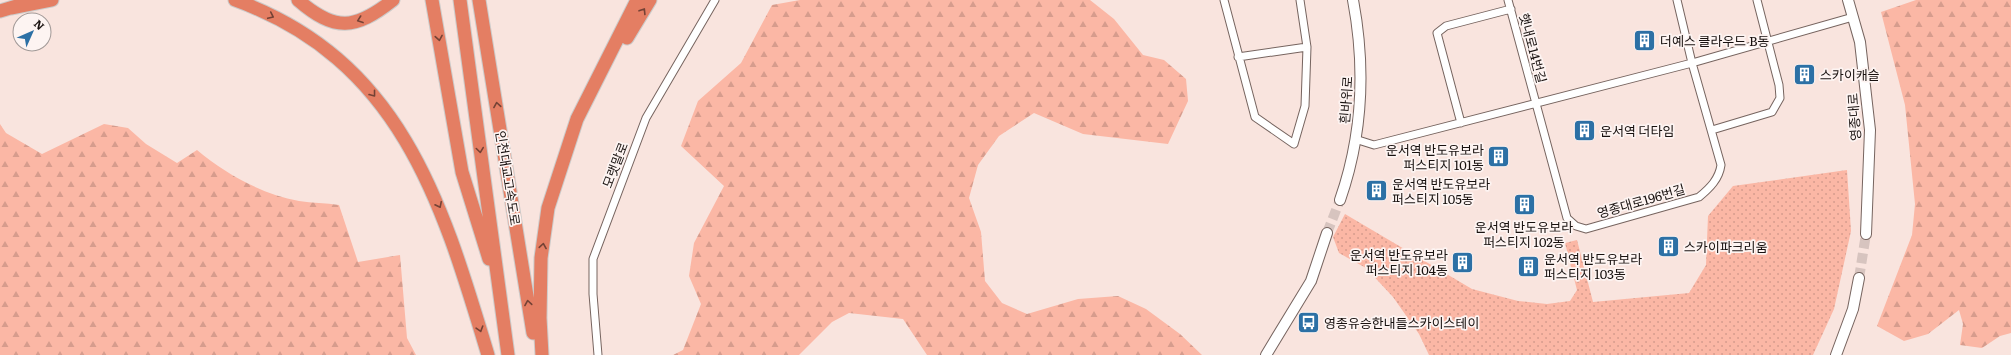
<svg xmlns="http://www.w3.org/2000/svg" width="2011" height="355" font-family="Literata,'Noto Sans KR',serif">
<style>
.forest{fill:url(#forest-firs)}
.park{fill:url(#park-dots)}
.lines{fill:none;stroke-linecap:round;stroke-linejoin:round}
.secondary-tunnel{stroke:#d7c4bf;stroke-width:10;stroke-dasharray:10 5;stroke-linecap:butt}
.street-casing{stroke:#76645f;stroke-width:9}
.secondary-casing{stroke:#76645f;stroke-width:12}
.highway-casing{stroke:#cccbca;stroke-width:15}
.street{stroke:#fff;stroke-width:7}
.secondary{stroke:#fff;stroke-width:10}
.highway{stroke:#e47e63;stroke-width:13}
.oneway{stroke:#744235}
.labels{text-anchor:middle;stroke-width:3.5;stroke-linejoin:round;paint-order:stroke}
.poi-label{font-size:13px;fill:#18110f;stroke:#fdf4f2;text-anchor:start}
.street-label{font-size:13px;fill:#18110f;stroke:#fdf4f2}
</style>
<defs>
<pattern id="forest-firs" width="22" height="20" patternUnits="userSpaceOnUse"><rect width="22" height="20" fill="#fbb7a5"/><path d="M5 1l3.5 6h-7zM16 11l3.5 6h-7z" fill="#d69c8d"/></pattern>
<pattern id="park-dots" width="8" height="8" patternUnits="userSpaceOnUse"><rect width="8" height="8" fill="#fbb7a5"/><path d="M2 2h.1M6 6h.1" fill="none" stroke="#d69c8d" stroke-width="1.8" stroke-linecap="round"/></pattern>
</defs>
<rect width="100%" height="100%" fill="#f9e4de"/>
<path class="forest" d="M800 0H1090L1114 19 1143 55 1164 60 1186 79 1188 101 1168 144 1083 134 1034 113 999 136 978 165 969 198 981 232 985 281 1002 303 1027 314 1078 299 1118 296 1146 309 1180 334 1202 355H927L903 319 849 313 832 322 799 355H673L683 350 701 304 689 276 694 243 724 186 681 146 698 101 741 63 772 5Z
M1916 0H2011V333L2000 336 1982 348 1960 345 1963 324 1959 310 1928 334 1904 341 1877 326 1912 235 1915 204 1905 105 1881 12Z
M0 124 6 133 42 154 104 124 128 128 146 144 177 163 197 150C226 174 261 194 299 201 312 203 326 203 339 205L358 262 400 255 407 338 416 355H0Z"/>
<path class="park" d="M1847 170 1851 231 1834 309 1813 355H1429L1419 334 1393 297 1366 268 1339 253 1333 237 1345 214 1472 289 1518 301 1547 304 1570 301 1577 290 1565 243 1577 240 1593 302 1689 293 1706 265 1708 216 1733 186Z"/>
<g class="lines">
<path class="secondary-tunnel" d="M1327 233 1340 200
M1859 278 1866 234"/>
<defs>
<path id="street" d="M1224 0 1255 117 1294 144 1305 106 1307 47 1300 0
M1508 0 1567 218 1576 226 1586 229 1699 197C1710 188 1719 179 1721 165L1692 63 1677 0
M1238 57 1307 47
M1461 123 1437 33 1446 26 1511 9
M1712 130 1772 112 1780 98 1779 85 1757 0
M1355 139 1374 145 1692 63 1853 17
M598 355 593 294V259L646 118 715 0"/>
<path id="secondary" d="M1848 0 1860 42 1870 130 1866 234
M1340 200C1363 134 1366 69 1353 0
M1266 355 1311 281 1327 233
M1836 355 1853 309 1859 278"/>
<path id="highway" d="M235 0C401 60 442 202 488 355
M298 0C335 32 355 30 393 0
M432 0 462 172 489 259
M460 0 508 355
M479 0 533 333
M12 8 52 0
M0 11 20 5
M627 38 650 0
M542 355 540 318 541 258 548 208 577 119 637 0"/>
</defs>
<use href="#street" class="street-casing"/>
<use href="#secondary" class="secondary-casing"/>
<use href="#highway" class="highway-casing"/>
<use href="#street" class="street"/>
<use href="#secondary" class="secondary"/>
<use href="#highway" class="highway"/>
</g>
<defs><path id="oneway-chevron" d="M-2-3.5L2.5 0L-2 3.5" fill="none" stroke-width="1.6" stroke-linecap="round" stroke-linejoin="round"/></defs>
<g class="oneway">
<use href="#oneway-chevron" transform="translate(643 11) rotate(-58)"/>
<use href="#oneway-chevron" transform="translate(271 16) rotate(25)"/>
<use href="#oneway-chevron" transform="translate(360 20) rotate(160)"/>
<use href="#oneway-chevron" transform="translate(439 38) rotate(80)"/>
<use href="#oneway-chevron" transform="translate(373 94) rotate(52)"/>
<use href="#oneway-chevron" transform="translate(497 105) rotate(-99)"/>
<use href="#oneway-chevron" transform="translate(480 150) rotate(82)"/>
<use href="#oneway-chevron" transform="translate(439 205) rotate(64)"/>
<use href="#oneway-chevron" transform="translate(543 246) rotate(-81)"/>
<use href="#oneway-chevron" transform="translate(528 303) rotate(-99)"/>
<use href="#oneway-chevron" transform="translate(480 329) rotate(73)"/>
</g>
<defs>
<symbol id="building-square" viewBox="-11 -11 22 22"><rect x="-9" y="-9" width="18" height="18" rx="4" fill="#2c70a5" stroke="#fdf4f2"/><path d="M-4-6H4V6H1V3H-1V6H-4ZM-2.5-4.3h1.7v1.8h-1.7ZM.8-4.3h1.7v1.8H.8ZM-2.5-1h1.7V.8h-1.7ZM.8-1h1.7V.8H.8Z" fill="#fff"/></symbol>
<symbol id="bus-square" viewBox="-11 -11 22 22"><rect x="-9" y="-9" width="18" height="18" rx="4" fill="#2c70a5" stroke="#fdf4f2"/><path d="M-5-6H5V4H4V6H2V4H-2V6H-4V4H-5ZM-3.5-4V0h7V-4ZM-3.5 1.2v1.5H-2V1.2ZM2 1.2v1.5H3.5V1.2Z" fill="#fff"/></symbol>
</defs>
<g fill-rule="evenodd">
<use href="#building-square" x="1632" y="28" width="25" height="25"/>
<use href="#building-square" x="1792" y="62" width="25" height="25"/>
<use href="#building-square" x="1572" y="118" width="25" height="25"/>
<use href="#building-square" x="1486" y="144" width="25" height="25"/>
<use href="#building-square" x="1364" y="178" width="25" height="25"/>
<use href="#building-square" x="1512" y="192" width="25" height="25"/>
<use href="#building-square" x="1656" y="234" width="25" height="25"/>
<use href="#building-square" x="1450" y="250" width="25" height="25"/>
<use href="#building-square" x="1516" y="254" width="25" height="25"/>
<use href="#bus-square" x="1296" y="310" width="25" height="25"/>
</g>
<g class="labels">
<g class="poi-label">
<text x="1660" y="46">더예스 클라우드 B동</text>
<text x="1820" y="80">스카이캐슬</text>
<text x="1600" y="136">운서역 더타임</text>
<text x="1484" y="155" text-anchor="end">운서역 반도유보라<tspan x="1484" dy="15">퍼스티지 101동</tspan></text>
<text x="1392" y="189">운서역 반도유보라<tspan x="1392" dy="15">퍼스티지 105동</tspan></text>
<text x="1524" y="232" text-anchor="middle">운서역 반도유보라<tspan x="1524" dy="15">퍼스티지 102동</tspan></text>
<text x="1684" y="252">스카이파크리움</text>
<text x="1448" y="260" text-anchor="end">운서역 반도유보라<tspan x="1448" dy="15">퍼스티지 104동</tspan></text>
<text x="1544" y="264">운서역 반도유보라<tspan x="1544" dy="15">퍼스티지 103동</tspan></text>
<text x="1324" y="328">영종유승한내들스카이스테이</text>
</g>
<g class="street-label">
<text transform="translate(1533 48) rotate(75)" y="5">햇내로14번길</text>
<text transform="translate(1346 100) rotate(-86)" y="5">흰바위로</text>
<text transform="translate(1854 117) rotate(-94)" y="5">영종대로</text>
<text transform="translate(615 165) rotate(-69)" y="5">모랫말로</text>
<text transform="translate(508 178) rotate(81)" y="5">인천대교고속도로</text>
<text transform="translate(1641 201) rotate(-16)" y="5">영종대로196번길</text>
</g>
</g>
<g transform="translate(32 32) rotate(45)"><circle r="19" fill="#fdf4f2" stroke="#a19997"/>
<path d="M0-3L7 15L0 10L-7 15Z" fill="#2c70a5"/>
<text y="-6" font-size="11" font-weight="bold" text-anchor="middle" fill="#18110f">N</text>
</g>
</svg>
